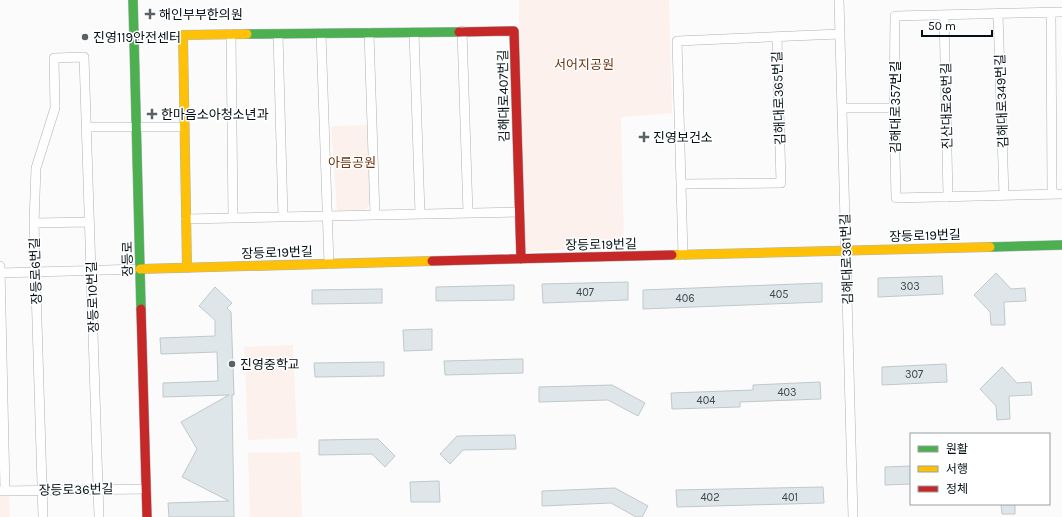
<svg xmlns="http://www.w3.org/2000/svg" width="1062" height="517" font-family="Karla,'Noto Sans KR',sans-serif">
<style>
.green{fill:#fcf1ec}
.building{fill:#dfe6e9;stroke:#c1c8ca}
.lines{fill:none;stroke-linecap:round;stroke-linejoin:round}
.street-casing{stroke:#acb3b5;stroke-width:10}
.fast-casing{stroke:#acb3b5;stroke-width:10}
.slow-casing{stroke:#acb3b5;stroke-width:10}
.jam-casing{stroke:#acb3b5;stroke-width:10}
.street{stroke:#fefefe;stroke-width:9}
.fast{stroke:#4caf50;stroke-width:9}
.slow{stroke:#ffc107;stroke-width:9}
.jam{stroke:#c62828;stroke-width:9}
.poi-dot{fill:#5a6265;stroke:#fff;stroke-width:1.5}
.labels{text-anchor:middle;stroke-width:3;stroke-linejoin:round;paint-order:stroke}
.number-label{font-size:11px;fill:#3c484c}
.poi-label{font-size:13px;fill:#031014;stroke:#fff;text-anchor:start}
.park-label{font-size:13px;fill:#6e350f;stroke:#fff}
.street-label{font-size:13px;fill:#031014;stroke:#fff}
</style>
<rect width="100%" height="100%" fill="#fbfbfb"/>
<path class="green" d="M519 0H669L672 113 621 117 624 244 521 253Z
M369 125 372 201 365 210 337 211 331 126Z
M293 345 297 438 248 440 244 347Z
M300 452 302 517H250L248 453Z
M9 494 10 517H0V495Z"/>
<path class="building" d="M996 273 1011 289 1025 288 1026 301 1004 302 1005 325H991L990 312 974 295Z
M942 276 943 294 878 297V278Z
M628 282V300L543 303 542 284Z
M822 283V302L643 309V290Z
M514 285V300L436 301V287Z
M215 287 232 303 227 308 231 312 234 395H232L234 517H169L168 503 229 501 182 477 197 449 181 422 229 395 163 397V383L218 381 217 352 161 354 160 338 215 336V320L199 306Z
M382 289V303L312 304V290Z
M432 329V350L404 351 403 330Z
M523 359V373L445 375 444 361Z
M384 362V376L315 377 314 363Z
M946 364 947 382 882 385V367Z
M1002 367 1017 383 1031 382 1032 395 1009 396 1010 419 997 420 996 406 980 389Z
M820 382 821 399 740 402V407L672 409 671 393 753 390V385Z
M612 385 645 403 638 416 608 400 539 402V387Z
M515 435 516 449 463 450 450 464 440 454 457 436Z
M378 439 395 456 385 467 372 454 319 455V440Z
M911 466V484L885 485V467Z
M439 481 440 502H411L410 482Z
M823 487 824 503 677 507 676 490Z
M615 488 648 506 642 517H636L611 503 542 506V491Z
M1001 504H1015V514H1002Z"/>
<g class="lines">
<defs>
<path id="street" d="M839 0 853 517
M1062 12 895 16 894 108 896 198 1062 194
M1051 13 1052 194
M998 14 1004 195
M944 15 948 197
M462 31 468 213
M414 32 420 214
M321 33 329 264
M369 33 375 215
M231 34 233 218
M278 34 283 217
M777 37 781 183 681 184 677 41 840 34
M842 108H894
M87 127H185
M681 184 683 255
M186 219 519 212
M34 223 88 222
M0 266 5 490
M0 273 140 269
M0 491 146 489
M43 517 34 223 36 168 55 108 54 58 84 57 99 517"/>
<path id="fast" d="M133 0 141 309
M247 34 459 32
M990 247 1062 245"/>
<path id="slow" d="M672 255 990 247
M187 268 183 35 247 34
M140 269 432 261"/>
<path id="jam" d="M459 32 514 31 521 259
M432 261 672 255
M141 309 147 517"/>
</defs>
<use href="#street" class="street-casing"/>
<use href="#fast" class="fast-casing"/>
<use href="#slow" class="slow-casing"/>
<use href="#jam" class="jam-casing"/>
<use href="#street" class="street"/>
<use href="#fast" class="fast"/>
<use href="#slow" class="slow"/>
<use href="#jam" class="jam"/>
</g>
<g class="poi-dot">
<path d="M148 8h4v4h4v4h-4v4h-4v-4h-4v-4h4z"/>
<circle cx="85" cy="37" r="4"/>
<path d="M150 108h4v4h4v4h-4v4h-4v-4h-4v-4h4z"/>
<path d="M642 131h4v4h4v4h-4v4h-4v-4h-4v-4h4z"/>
<circle cx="232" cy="364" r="4"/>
</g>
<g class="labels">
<g class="number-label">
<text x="910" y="290">303</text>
<text x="585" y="296">407</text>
<text x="779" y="298">405</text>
<text x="685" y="302">406</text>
<text x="914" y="378">307</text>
<text x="787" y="396">403</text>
<text x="706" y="404">404</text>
<text x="710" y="501">402</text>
<text x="790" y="501">401</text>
</g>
<g class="poi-label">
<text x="159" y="19">해인부부한의원</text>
<text x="93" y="42">진영119안전센터</text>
<text x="161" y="119">한마음소아청소년과</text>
<text x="653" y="142">진영보건소</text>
<text x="240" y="369">진영중학교</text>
</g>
<g class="park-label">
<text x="584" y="69">서어지공원</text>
<text x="352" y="167">아름공원</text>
</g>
<g class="street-label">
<text transform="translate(503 96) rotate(-91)" y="5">김해대로407번길</text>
<text transform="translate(778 98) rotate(-92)" y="5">김해대로365번길</text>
<text transform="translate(1001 101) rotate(-92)" y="5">김해대로349번길</text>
<text transform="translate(946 106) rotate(-91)" y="5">진산대로26번길</text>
<text transform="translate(895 107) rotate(-90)" y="5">김해대로357번길</text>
<text transform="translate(925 235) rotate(-2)" y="5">장등로19번길</text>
<text transform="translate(601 244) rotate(-1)" y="5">장등로19번길</text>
<text transform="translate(277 252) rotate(-2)" y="5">장등로19번길</text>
<text transform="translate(127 259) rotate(-91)" y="5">장등로</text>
<text transform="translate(846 259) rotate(-92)" y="5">김해대로361번길</text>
<text transform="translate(35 271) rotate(-92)" y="5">장등로6번길</text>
<text transform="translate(92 297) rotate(-92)" y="5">장등로10번길</text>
<text transform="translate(76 489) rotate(-1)" y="5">장등로36번길</text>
</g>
</g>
<rect x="910" y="433" width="140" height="72" fill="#ffffff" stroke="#9a9fa1"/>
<rect x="918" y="446" width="20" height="6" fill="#4caf50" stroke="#9a9fa1"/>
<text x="946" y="453" font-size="12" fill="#031014">원활</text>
<rect x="918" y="466" width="20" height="6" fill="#ffc107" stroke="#9a9fa1"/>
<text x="946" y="473" font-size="12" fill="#031014">서행</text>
<rect x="918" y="486" width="20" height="6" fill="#c62828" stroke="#9a9fa1"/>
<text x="946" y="493" font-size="12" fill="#031014">정체</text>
<path d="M922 30v6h70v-6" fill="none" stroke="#031014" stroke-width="2"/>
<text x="928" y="30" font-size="12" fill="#031014" stroke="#ffffff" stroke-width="3" paint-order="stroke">50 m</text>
</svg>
